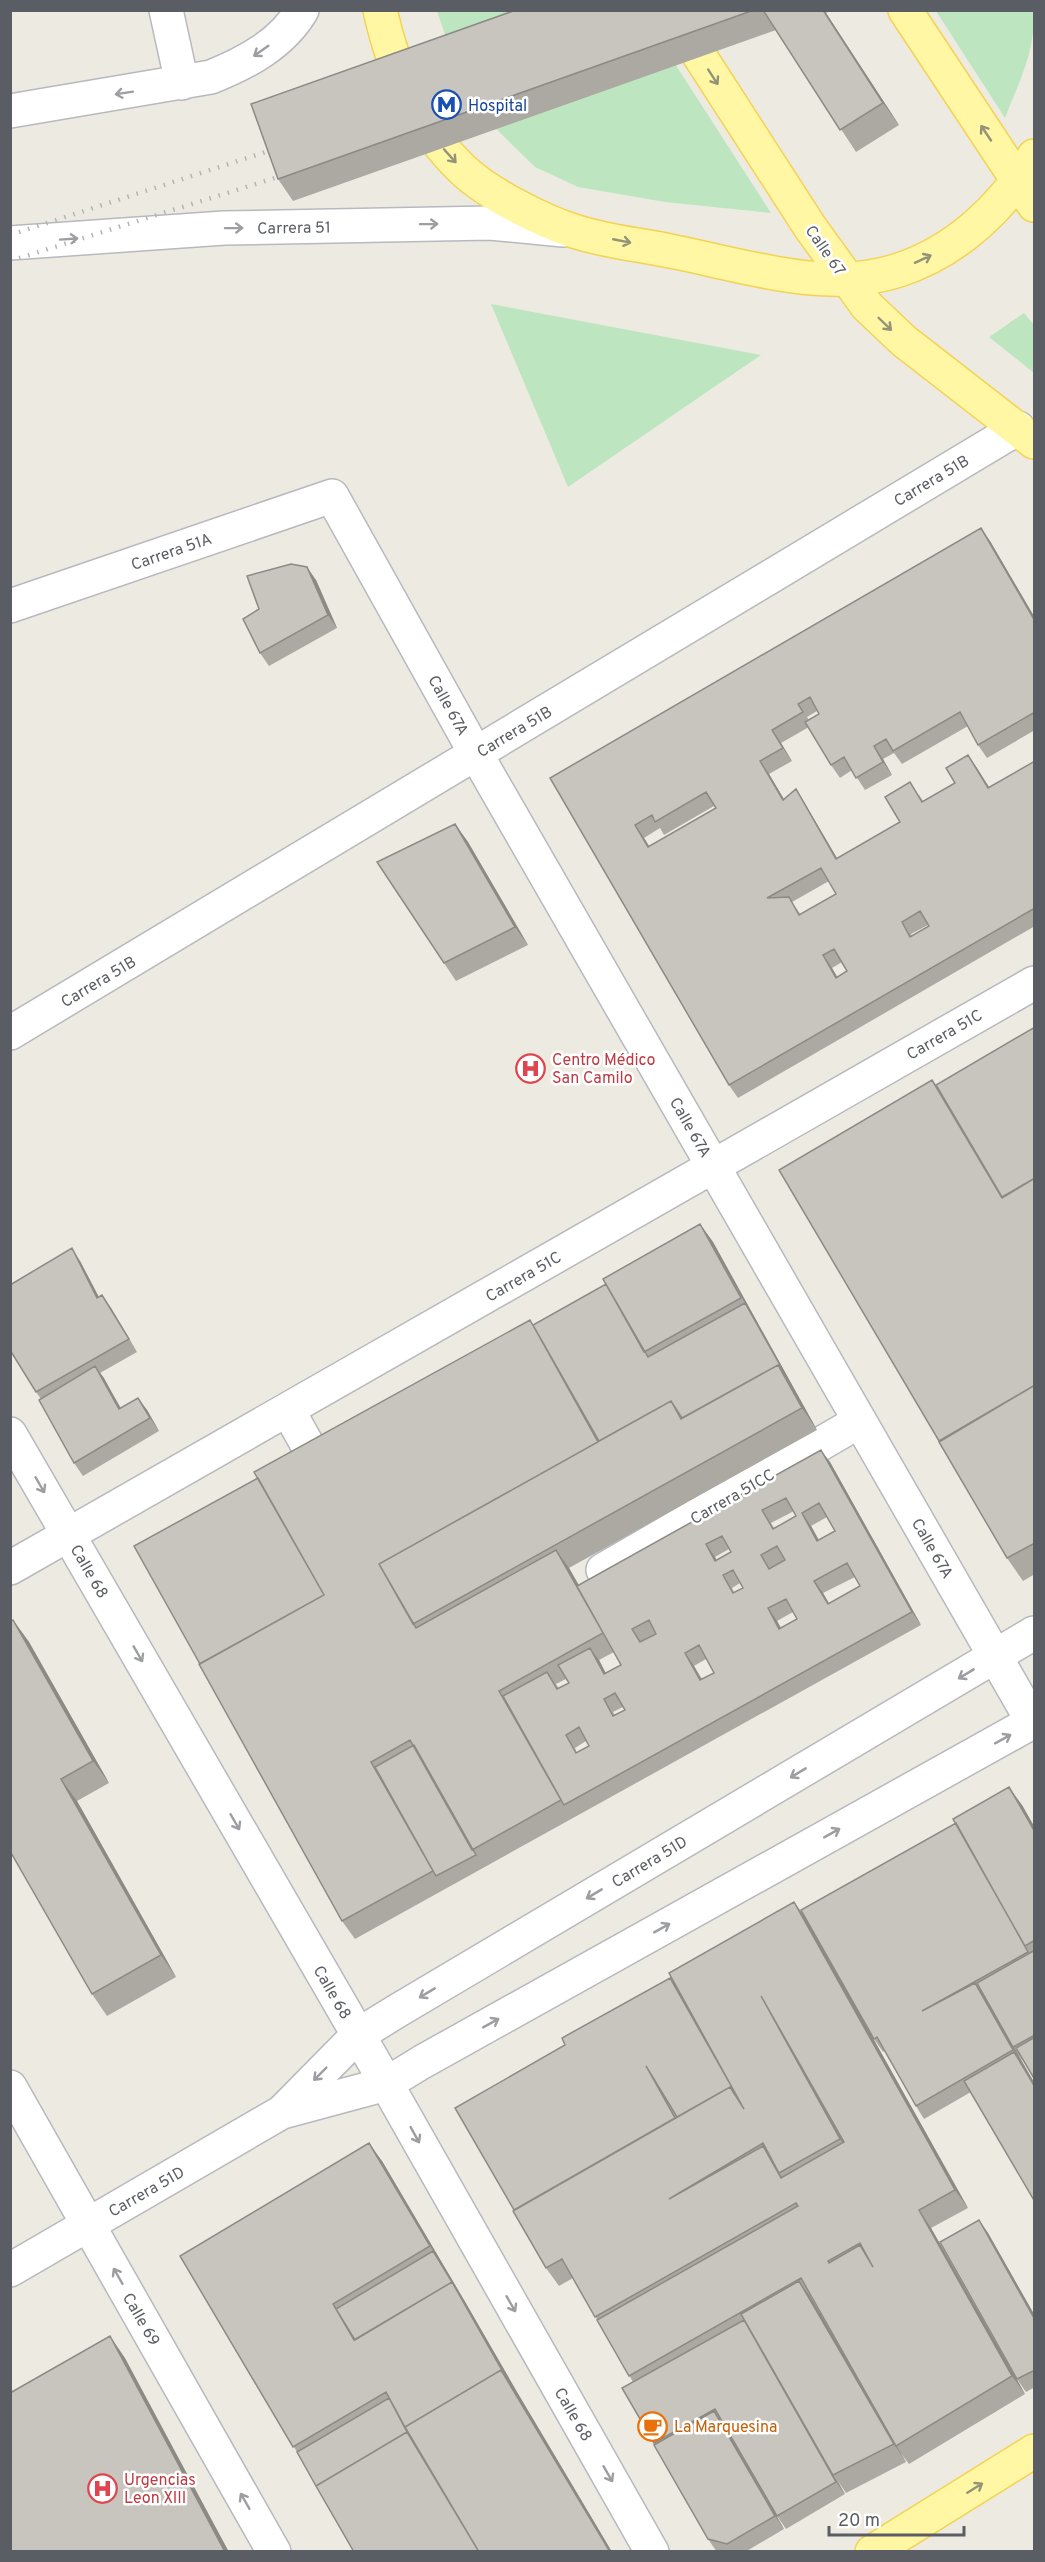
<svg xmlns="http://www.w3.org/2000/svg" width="1045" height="2562" font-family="Overpass,sans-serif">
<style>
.green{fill:#bde6c0}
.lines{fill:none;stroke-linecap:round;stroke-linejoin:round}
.minor-casing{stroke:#b7b9be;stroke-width:36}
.major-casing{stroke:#f4d253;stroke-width:36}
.minor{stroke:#fff;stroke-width:33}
.major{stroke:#fff7a4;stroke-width:33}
.rail{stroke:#b3b4b4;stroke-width:4.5;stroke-dasharray:1.5 8;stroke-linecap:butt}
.wall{fill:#aca9a3;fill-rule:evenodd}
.shaded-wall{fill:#8c8a85}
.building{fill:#c8c5be;stroke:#8c8a85;stroke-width:1.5;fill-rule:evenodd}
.oneway{stroke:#9c9ea1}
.oneway2{stroke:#94937a}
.labels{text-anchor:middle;stroke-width:5;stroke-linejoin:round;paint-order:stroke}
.transit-label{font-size:16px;fill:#164399;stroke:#fff;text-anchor:start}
.street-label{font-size:16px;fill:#5a5d63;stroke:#fff}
.health-label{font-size:16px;fill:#be3a42;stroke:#fff;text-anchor:start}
.food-label{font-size:16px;fill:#c56008;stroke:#fff;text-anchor:start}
</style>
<rect width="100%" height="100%" fill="#edebe1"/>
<path class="green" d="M437 11H641L771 213 665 202 578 187 535 167 492 125 458 73Z
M936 11H1034C1035 53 1020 79 1005 118Z
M491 304 761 355 568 487Z
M1024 313 1034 325V373L989 337Z"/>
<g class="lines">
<defs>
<path id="minor" d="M166 10 182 83
M10 111 211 77C246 63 282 44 302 10
M10 243 224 228 490 223 563 230
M10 606 332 496 476 754 1034 1724
M10 1033 1018 428
M288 1410 328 1482
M10 1434 374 2062 652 2552
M10 1568 1034 983
M603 1570 860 1421
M10 2087 274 2552
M283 2111 358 2035 397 2011 1034 1633
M10 2270 282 2112 386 2084 422 2062 1034 1721"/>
<path id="major" d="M380 10C393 69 418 127 462 169 488 194 544 222 577 232 608 242 643 245 675 252 746 266 828 294 899 270 957 251 1003 207 1034 156
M670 10 810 227 867 306 904 341 1034 442
M905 10 1034 205
M872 2552 1034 2451"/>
</defs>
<use href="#minor" class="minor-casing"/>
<use href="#major" class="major-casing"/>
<use href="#minor" class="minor"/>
<use href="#major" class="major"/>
<path class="rail" d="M10 235 284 146
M10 261 294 172"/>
</g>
<path class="wall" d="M516 10H832L826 13 899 125 856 152 776 30 293 201 278 179Z
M990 541 1035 618V730L987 758 978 745 968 726 902 764 894 753 883 759 892 775 865 790 852 770 840 778 831 765 809 727 781 743 792 761 769 774 784 799 796 789 804 802 837 858 900 822 919 795 923 801 955 783 968 755 989 787 1035 761V926L738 1098 729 1085 550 778ZM817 711 819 714 809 720 807 717ZM714 806 716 808 650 847 644 838 660 828 664 835ZM829 881 836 894 801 915 792 902ZM928 925 929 926 912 936 911 934ZM842 962 847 971 837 977 832 968Z
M316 580 337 628 269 666 260 653Z
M455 824 468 842 528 945 456 981 444 963Z
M1035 1027V1574L1023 1581 1007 1558 932 1080 936 1085Z
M700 1224 713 1242 817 1430 569 1568 579 1585 830 1462 921 1625 355 1939 342 1921 200 1664 533 1325 606 1284ZM794 1511 796 1516 774 1528 771 1523ZM827 1517 835 1531 819 1540 811 1526ZM729 1549 731 1552 716 1560 715 1557ZM855 1577 860 1586 829 1604 823 1593ZM740 1583 743 1588 734 1592 732 1588ZM793 1612 797 1619 781 1628 777 1621ZM614 1652 621 1665 606 1674 599 1660ZM706 1659 714 1673 702 1679 694 1666ZM566 1679 569 1683 559 1689 556 1684ZM623 1707 625 1710 615 1715 613 1712ZM586 1741 589 1746 577 1753 575 1748Z
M80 1261 99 1297 102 1295 111 1308 137 1352 100 1373 121 1408 138 1398 147 1410 159 1431 83 1476 74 1463 41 1399 36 1392Z
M13 1620 29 1642 109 1783 77 1801 176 1977 107 2016 92 1994Z
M1022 1805 1035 1828V2080L1023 2060H1022L1013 2047 983 1995 1035 2084V2202L971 2092 924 2119 916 2106 884 2051 883 2052 874 2039 815 1935 968 2208 931 2228 1025 2394 909 2464 900 2452 906 2462 846 2493 838 2481 845 2494 786 2529 777 2516 723 2422 784 2529 745 2552H717L708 2539 622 2388 633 2382 573 2278 559 2286 546 2268 514 2210 565 2045 670 1978 678 1991 794 1902 807 1920ZM812 2297 859 2380 811 2298Z
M382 2161 464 2300 517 2392 612 2552H354L297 2452 180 2256Z
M979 2220 988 2233 1035 2316V2387L1026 2392 1017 2379Z"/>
<path class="shaded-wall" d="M823 10H824L899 125 883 103Z
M981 528 990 541 1035 618V621Z
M307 567 316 580 337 628 328 615Z
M772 730 781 743 792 761 783 748Z
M874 746 883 759 892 775 883 762Z
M968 755 977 768 997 800 988 788Z
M760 761 769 774 792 813 783 800Z
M796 789 804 802 845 872 836 859Z
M455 824 468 842 528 945 515 927Z
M635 825 644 838 657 860 648 847Z
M823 955 832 968 845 990 836 978Z
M700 1224 713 1242 817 1430 802 1408 745 1303Z
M72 1248 80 1261 106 1311 97 1298Z
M102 1295 111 1308 137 1352 129 1339Z
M95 1366 104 1378 128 1422 119 1409Z
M138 1398 147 1410 159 1431 150 1418Z
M821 1450 830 1462 921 1625 912 1612Z
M802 1513 811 1526 826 1554 817 1541Z
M706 1544 715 1557 724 1574 715 1561Z
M556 1550 569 1568 615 1651 603 1633Z
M814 1581 823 1593 837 1617 828 1604Z
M768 1608 777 1621 788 1641 779 1629Z
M13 1620 29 1642 109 1783 93 1761Z
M590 1648 599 1660 613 1687 604 1674Z
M685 1653 694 1666 709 1693 700 1680Z
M61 1779 77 1801 176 1977 161 1955Z
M1009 1787 1022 1805 1035 1828V1832Z
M794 1902 807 1920 968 2208 955 2190Z
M670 1978 678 1991 734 2091Z
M975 1983 984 1995 1035 2084V2087Z
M761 1996 852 2157 840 2139Z
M369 2143 382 2161 464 2300 517 2392 612 2552H610L501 2370 433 2251Z
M763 2146 775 2164 779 2173 784 2179 781 2178Z
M919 2210 931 2228 1025 2394 1012 2376Z
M979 2220 988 2233 1035 2316V2320Z
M799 2281 812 2299 906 2462 894 2444Z
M744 2320 833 2475 845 2494 836 2482Z
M110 2336 125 2358 229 2552H225Z
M714 2411 723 2424 784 2529 775 2516Z"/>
<path class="building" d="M516 10H754L278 179 251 104Z
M763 10H823L883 103 840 130Z
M981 528 1035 621V712L978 745 960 712 893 751 886 739 874 746 883 762 856 778 844 757 831 765 805 722 819 714 810 697 798 704 803 712 772 730 783 748 760 761 783 800 796 789 836 859 900 822 885 797 910 782 922 802 955 783 946 768 968 755 988 788 1035 761V908L729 1085 550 778ZM706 792 716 808 648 847 635 825 652 815 655 822ZM821 868 836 894 799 915 789 897 767 898ZM920 911 929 926 910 937 902 922ZM834 949 847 971 836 978 823 955Z
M291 564 307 567 328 615 260 653 243 619 259 609 247 576Z
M455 824 515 927 444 963 377 862Z
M1035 1027V1178L1002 1197 936 1085Z
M932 1080 1002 1198 1035 1178V1385L939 1441 779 1170Z
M700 1224 741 1298 644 1352 603 1279Z
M72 1248 97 1298 102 1295 129 1339 36 1392 10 1350V1285Z
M606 1284 648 1357 745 1303 785 1374 778 1365 682 1418 671 1401 599 1441 533 1325Z
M530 1320 598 1442 379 1564 416 1628 556 1550 603 1633 499 1691 561 1800 472 1850 410 1740 371 1762 433 1871 342 1921 199 1664 324 1595 254 1472Z
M778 1365 802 1408 413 1624 379 1564 671 1401 681 1419Z
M95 1366 119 1409 138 1398 150 1418 74 1463 39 1400Z
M1035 1385V1543L1007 1558 939 1442Z
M821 1450 912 1612 564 1805 503 1696 547 1672 557 1689 569 1683 558 1665 590 1648 604 1674 621 1665 577 1586ZM786 1498 796 1516 773 1529 762 1510ZM819 1503 835 1531 817 1541 802 1513ZM722 1536 731 1552 715 1561 706 1544ZM777 1546 785 1560 769 1569 761 1555ZM847 1563 860 1586 828 1604 814 1581ZM733 1570 743 1588 733 1593 723 1575ZM786 1599 797 1619 779 1629 768 1608ZM649 1620 656 1634 640 1642 632 1629ZM699 1645 714 1673 700 1680 685 1653ZM615 1693 625 1710 613 1716 604 1699ZM579 1727 589 1746 576 1753 566 1735Z
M258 1478 324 1595 200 1664 134 1546Z
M13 1620 93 1761 61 1779 161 1955 92 1994 10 1851V1622Z
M414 1745 476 1855 436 1876 375 1767Z
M1009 1787 1035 1832V1940L1025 1946 953 1819Z
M956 1823 1028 1952 922 2011 975 1983 1013 2050 916 2106 877 2037 874 2039 801 1910Z
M794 1902 955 2190 919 2210 1012 2376 896 2446 801 2278 629 2376 597 2320 798 2206 796 2203 595 2317 562 2259 546 2268 513 2211 730 2087 744 2109 669 1973ZM761 1996 844 2142 781 2178 763 2146 669 2199 763 2143 779 2173 840 2139ZM860 2243 873 2267 860 2245 829 2263 828 2261Z
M1035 1950V2035L1013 2047 977 1983Z
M670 1978 734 2091H733L730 2087 677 2117 646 2066 675 2118 514 2210 455 2108 565 2045 562 2038Z
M1035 2037V2080L1016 2048Z
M1014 2052 1035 2087V2202L964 2081Z
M369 2143 430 2246 333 2304 354 2340 452 2282 504 2374 501 2370 405 2427 386 2392 293 2447 180 2256Z
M979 2220 1035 2320V2370L1017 2379 940 2242Z
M433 2251 455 2287 452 2282 355 2340 336 2309Z
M799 2281 894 2444 833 2475 741 2314Z
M744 2320 836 2482 777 2516 715 2409 654 2443 622 2388Z
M110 2336 225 2552H10V2393Z
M501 2370 610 2552H479L405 2427Z
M389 2398 407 2432 316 2486 297 2452Z
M714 2411 775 2516 727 2544 708 2539 654 2445Z
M407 2432 479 2552H354L316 2486Z"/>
<defs><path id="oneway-shaft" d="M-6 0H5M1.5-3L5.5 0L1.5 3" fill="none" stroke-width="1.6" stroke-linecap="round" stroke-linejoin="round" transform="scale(1.5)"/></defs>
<g class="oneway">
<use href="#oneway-shaft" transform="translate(261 51) rotate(145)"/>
<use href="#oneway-shaft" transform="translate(124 93) rotate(171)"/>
<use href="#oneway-shaft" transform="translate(429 224) rotate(-1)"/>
<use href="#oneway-shaft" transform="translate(234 228) rotate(-1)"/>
<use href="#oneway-shaft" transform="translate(69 239) rotate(-4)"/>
<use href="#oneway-shaft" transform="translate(40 1485) rotate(60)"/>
<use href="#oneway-shaft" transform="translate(138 1654) rotate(60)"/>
<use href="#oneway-shaft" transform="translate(966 1674) rotate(149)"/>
<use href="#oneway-shaft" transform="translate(1003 1739) rotate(-29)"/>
<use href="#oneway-shaft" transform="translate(798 1773) rotate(149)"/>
<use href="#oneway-shaft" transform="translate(235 1822) rotate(60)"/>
<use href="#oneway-shaft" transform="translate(832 1833) rotate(-29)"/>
<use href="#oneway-shaft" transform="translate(594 1894) rotate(149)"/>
<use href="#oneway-shaft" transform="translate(662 1928) rotate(-29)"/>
<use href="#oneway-shaft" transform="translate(427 1993) rotate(149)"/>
<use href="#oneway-shaft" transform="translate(491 2023) rotate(-29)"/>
<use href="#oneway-shaft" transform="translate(320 2074) rotate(135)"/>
<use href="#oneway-shaft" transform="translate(415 2135) rotate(61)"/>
<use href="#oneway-shaft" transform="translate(118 2276) rotate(-120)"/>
<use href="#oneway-shaft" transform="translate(511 2304) rotate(60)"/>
<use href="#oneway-shaft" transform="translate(608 2474) rotate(60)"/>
<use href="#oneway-shaft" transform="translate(245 2501) rotate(-120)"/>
</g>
<g class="oneway2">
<use href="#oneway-shaft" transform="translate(713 77) rotate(57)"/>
<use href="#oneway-shaft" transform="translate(986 133) rotate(-124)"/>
<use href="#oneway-shaft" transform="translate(450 156) rotate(48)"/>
<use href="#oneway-shaft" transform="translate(622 241) rotate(11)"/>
<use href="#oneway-shaft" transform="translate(923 259) rotate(-25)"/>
<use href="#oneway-shaft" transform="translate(885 324) rotate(44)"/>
<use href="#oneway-shaft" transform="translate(975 2488) rotate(-32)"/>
</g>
<defs>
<symbol id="metro-ring" viewBox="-11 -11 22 22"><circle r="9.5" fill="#fff" stroke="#1a4fb4" stroke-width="1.5"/><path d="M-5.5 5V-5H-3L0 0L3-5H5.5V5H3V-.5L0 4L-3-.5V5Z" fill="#1a4fb4"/></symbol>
<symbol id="hospital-ring" viewBox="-11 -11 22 22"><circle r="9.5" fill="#fff" stroke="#e0444e" stroke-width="1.5"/><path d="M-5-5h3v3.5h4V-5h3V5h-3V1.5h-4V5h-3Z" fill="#e0444e"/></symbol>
<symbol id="cafe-ring" viewBox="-11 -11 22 22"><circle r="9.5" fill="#fff" stroke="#e8710a" stroke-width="1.5"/><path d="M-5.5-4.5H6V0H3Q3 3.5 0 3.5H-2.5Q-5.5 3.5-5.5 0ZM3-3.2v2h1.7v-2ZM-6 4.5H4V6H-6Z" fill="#e8710a"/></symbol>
</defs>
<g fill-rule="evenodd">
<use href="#metro-ring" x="430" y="88" width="33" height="33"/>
<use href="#hospital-ring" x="514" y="1052" width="33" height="33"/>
<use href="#cafe-ring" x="636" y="2410" width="33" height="33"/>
<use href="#hospital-ring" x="86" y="2472" width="33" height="33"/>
</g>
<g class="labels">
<g class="transit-label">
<text x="468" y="111">Hospital</text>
</g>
<g class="street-label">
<text transform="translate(294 227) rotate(-1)" y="6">Carrera 51</text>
<text transform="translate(826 250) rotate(55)" y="6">Calle 67</text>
<text transform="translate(931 480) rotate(-31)" y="6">Carrera 51B</text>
<text transform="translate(171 551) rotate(-19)" y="6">Carrera 51A</text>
<text transform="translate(449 705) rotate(61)" y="6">Calle 67A</text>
<text transform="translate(514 731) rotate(-31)" y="6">Carrera 51B</text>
<text transform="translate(98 981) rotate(-31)" y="6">Carrera 51B</text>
<text transform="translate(944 1034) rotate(-30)" y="6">Carrera 51C</text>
<text transform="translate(691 1127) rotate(60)" y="6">Calle 67A</text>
<text transform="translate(523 1276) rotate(-30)" y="6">Carrera 51C</text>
<text transform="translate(732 1496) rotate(-30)" y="6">Carrera 51CC</text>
<text transform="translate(933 1548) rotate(60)" y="6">Calle 67A</text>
<text transform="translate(90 1571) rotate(60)" y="6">Calle 68</text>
<text transform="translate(649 1861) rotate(-31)" y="6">Carrera 51D</text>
<text transform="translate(333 1992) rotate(60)" y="6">Calle 68</text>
<text transform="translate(146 2191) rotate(-30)" y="6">Carrera 51D</text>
<text transform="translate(142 2319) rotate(60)" y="6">Calle 69</text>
<text transform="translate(574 2414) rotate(60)" y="6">Calle 68</text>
</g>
<g class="health-label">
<text x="552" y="1065">Centro Médico<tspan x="552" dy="18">San Camilo</tspan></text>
<text x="124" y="2485">Urgencias<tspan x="124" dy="18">Leon XIII</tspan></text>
</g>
<g class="food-label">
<text x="674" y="2432">La Marquesina</text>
</g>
</g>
<rect width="1045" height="2562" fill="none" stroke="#5a5d63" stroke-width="24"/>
<path d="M829 2526v9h135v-9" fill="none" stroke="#5a5d63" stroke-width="3"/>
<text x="838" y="2526" font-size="18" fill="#5a5d63" stroke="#ffffff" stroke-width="4.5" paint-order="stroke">20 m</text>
</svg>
